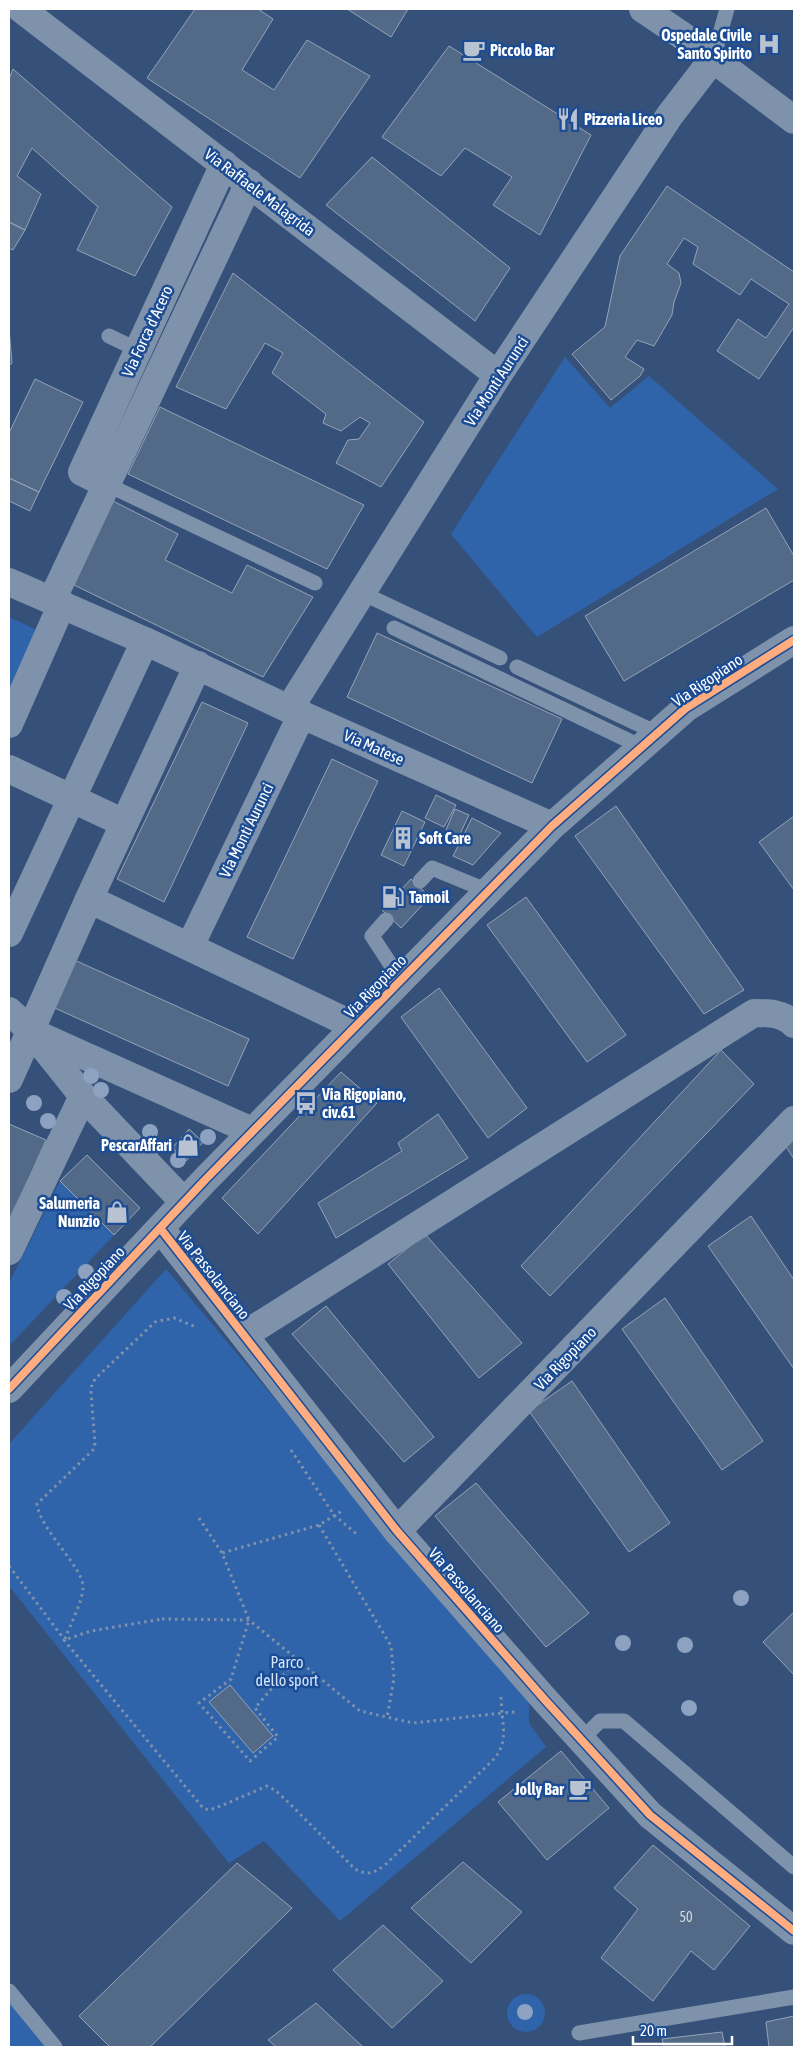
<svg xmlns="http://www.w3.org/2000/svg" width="803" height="2056" font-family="'Asap Condensed',sans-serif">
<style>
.green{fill:#2f63aa}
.building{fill:#536988;stroke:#94a3b9}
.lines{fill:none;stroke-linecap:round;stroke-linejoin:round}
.path{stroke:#7f92ab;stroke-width:3;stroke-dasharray:2.5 4;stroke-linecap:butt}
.lane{stroke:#7f92ab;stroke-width:15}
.street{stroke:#7f92ab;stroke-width:28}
.cycleway-casing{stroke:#1b4c94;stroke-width:11}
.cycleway{stroke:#ffac80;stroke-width:8}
.tree{fill:#8ca2c0}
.labels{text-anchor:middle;stroke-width:5;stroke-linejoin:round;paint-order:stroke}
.number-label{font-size:14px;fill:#d4dae1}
.poi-label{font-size:16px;font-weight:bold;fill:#fff;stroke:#1b4c94;text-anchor:start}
.street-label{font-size:16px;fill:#fff;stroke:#1b4c94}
.park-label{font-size:16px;fill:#d3e4fb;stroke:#1b4c94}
</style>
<rect width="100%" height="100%" fill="#365179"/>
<path class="green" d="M565 357 610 408 649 376 778 489 537 637 451 534Z
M9 617 39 631 9 695Z
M60 1181 114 1235 9 1346V1283Z
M166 1269 529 1702V1723L546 1747 340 1921 264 1841 229 1863 9 1586V1444Z
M507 2013a19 19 0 1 1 38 0a19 19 0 1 1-38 0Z
M9 2001 47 2047H9Z"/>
<path class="building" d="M195 9H258L273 19 242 70 274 90 307 40 370 76 300 178 147 78Z
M347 9H408L391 37Z
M449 46 591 135 540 235 493 205 512 177 465 148 441 176 382 137Z
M13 69 172 207 135 276 77 250 98 207 32 148 17 176 41 194 25 230 9 222V79Z
M372 157 510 268 475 321 326 205Z
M667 186 794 272V327L759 379 717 351 738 319 766 338 789 304 751 279 740 295 693 264 698 247 684 238 667 264 679 273 681 283 674 302 672 315 654 346 637 340 625 357 644 369 640 376 611 400 572 354 605 327 620 256Z
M9 222 25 230 13 250 9 248Z
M233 273 424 422 381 487 336 463 348 440 359 439 370 423 360 417 341 431 323 423 326 414 272 373 283 353 265 343 226 409 176 387Z
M9 328 12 363 9 366Z
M35 379 83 402 39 492 9 478V433Z
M160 407 364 505 327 569 128 474Z
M9 478 39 492 30 511 9 501Z
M113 501 178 534 165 560 232 593 247 565 313 597 263 677 74 585Z
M766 508 794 556V580L624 681 585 616Z
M377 633 562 719 532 783 347 697Z
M202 702 248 723 164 902 117 879Z
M332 759 378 781 293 959 247 937Z
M436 795 456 805 444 827 425 818Z
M616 806 744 990 704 1014 575 836Z
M455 809 469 815 459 836 446 830Z
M402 811 425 822 404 866 381 855Z
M794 816V890L759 842Z
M472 818 501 833 473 865 453 856Z
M411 879 430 897 401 928 382 910Z
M526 897 626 1035 587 1062 487 925Z
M70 958 249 1039 228 1086 48 1005Z
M439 988 527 1108 488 1138 401 1017Z
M721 1050 754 1084 550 1296 521 1266Z
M341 1072 377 1103 258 1234 222 1198Z
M438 1114 468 1158 336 1238 318 1203 402 1151 398 1143Z
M9 1124 46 1140 9 1223Z
M189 1129 203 1142 186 1161 172 1148Z
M794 1138V1159L785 1145Z
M87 1155 140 1208 114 1235 60 1181Z
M751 1216 794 1280V1369L708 1246Z
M425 1234 522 1343 479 1378 388 1264Z
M665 1298 763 1441 722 1470 622 1329Z
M326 1306 434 1437 404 1462 292 1334Z
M572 1381 670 1523 629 1552 529 1411Z
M476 1483 589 1613 546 1647 435 1516Z
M794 1612V1675L763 1642Z
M230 1685 273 1736 253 1753 209 1702Z
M561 1751 609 1808 547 1860 498 1802Z
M653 1845 750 1926 714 1970 691 1951 653 2001 601 1958 638 1909 614 1888Z
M463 1862 522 1912 471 1963 411 1908Z
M237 1863 292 1908 150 2047H110L79 2016Z
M383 1925 443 1981 392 2028 333 1970Z
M316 2003 363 2047H276L268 2040Z
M794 2016V2047H769L766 2022Z
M722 2032 725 2047H664L662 2039Z"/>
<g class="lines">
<path class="path" d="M291 1450 334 1515 359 1536
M199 1518 222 1553
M319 1525 391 1646 394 1678 387 1718
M9 1566 64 1639
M162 1619 249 1620 360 1711 413 1723 502 1713C504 1731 506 1743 495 1758L385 1865C374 1873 367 1876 355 1869L288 1802 275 1790 267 1786 216 1808 209 1810 203 1808 64 1640 91 1631Z
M65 1639C70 1625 82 1603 83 1588 85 1569 40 1530 37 1504L94 1449 95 1443 91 1392 92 1384 96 1378 155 1322 174 1318 196 1327
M297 1659 255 1708 278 1737 250 1761 199 1703 231 1679 249 1620 222 1553 319 1525 342 1511
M501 1697 502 1713 515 1712"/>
<path class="lane" d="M713 59 727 9
M109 336 138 350
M108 485 315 583
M362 593 500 658
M394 628 642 747
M517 667 657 733
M420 881 432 868 488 891
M386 920 372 936 400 979
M581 1740 600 1721H624L794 1867
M9 1991 55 2047
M579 2033 794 1997"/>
<path class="street" d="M21 9 498 375
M643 9 680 34 794 120
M108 485 82 472 224 164
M9 582 145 641 289 709 552 826
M52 600 249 183
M289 709 498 375 670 115 713 59
M9 724 62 604
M9 769 124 823
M89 899 355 1026
M9 933 145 641
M190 946 302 714
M9 1011 31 1031 83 1096 184 1202
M34 1033 252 1131
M9 1079 89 899 198 665
M160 1228 397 1531 545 1700 650 1815 794 1931
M9 1251 83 1096
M244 1335 754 1013C769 1013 783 1013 794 1024
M9 1389 205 1180 552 826 686 708 794 640
M397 1531 794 1120"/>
<defs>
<path id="cycleway" d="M160 1228 397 1531 545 1700 650 1815 794 1931
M9 1389 205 1180 552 826 686 708 794 640"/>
</defs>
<use href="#cycleway" class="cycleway-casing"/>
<use href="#cycleway" class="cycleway"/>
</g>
<g class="tree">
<circle cx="91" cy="1076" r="8"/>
<circle cx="101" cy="1090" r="8"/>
<circle cx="34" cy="1103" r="8"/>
<circle cx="48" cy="1121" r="8"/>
<circle cx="150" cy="1132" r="8"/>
<circle cx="208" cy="1137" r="8"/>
<circle cx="178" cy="1160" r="8"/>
<circle cx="86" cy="1272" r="8"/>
<circle cx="64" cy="1297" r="8"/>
<circle cx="741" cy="1598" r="8"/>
<circle cx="623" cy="1643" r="8"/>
<circle cx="685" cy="1645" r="8"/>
<circle cx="689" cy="1708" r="8"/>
<circle cx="525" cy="2012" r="8"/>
</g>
<defs>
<symbol id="hospital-bare" viewBox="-9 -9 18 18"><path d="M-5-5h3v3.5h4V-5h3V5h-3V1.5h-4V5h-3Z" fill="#b9c2d0" stroke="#1b4c94" stroke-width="2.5" paint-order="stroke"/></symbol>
<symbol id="cafe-bare" viewBox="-9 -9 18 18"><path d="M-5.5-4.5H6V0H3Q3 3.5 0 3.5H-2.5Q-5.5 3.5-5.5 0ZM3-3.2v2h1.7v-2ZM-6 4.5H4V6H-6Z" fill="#b9c2d0" stroke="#1b4c94" stroke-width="2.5" paint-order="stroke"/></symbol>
<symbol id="restaurant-bare" viewBox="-9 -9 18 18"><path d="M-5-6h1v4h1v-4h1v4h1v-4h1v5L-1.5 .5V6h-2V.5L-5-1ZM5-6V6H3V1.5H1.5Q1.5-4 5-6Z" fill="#b9c2d0" stroke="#1b4c94" stroke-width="2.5" paint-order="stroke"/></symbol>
<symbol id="building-bare" viewBox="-9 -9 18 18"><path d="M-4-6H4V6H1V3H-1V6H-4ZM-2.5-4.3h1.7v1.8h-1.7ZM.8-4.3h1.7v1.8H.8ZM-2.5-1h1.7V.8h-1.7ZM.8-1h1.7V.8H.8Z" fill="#b9c2d0" stroke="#1b4c94" stroke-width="2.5" paint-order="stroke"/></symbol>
<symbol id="fuel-bare" viewBox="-9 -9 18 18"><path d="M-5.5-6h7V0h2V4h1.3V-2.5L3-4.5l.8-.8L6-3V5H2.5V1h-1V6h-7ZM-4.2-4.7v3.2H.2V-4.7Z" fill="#b9c2d0" stroke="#1b4c94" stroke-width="2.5" paint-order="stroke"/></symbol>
<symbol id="bus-bare" viewBox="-9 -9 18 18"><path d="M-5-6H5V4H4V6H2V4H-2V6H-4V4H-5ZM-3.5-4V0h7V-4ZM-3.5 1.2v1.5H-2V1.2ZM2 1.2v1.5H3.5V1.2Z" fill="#b9c2d0" stroke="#1b4c94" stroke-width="2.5" paint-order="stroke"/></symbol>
<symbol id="shop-bare" viewBox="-9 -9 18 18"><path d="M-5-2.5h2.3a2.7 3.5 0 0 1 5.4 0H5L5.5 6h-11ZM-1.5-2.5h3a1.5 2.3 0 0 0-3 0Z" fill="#b9c2d0" stroke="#1b4c94" stroke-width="2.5" paint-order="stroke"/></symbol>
</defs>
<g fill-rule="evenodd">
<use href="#hospital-bare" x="753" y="28" width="32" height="32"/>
<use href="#cafe-bare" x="458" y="34" width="32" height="32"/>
<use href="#restaurant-bare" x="552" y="103" width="32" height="32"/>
<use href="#building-bare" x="387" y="822" width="32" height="32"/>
<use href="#fuel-bare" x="377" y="881" width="32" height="32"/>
<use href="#bus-bare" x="290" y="1087" width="32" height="32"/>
<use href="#shop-bare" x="172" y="1129" width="32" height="32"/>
<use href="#shop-bare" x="101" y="1196" width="32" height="32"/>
<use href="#cafe-bare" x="564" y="1773" width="32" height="32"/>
</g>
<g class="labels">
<g class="number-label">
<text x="686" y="1922">50</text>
</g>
<g class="poi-label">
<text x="752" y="41" text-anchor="end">Ospedale Civile<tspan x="752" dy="18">Santo Spirito</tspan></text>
<text x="490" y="56">Piccolo Bar</text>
<text x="584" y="125">Pizzeria Liceo</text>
<text x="419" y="844">Soft Care</text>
<text x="409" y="903">Tamoil</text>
<text x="322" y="1100">Via Rigopiano,<tspan x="322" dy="18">civ.61</tspan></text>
<text x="172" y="1151" text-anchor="end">PescarAffari</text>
<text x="100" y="1209" text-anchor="end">Salumeria<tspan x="100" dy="18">Nunzio</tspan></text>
<text x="564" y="1795" text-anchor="end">Jolly Bar</text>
</g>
<g class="street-label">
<text transform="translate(260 192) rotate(37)" y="6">Via Raffaele Malagrida</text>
<text transform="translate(147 331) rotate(-65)" y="6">Via Forca d'Acero</text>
<text transform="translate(496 381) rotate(-57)" y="6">Via Monti Aurunci</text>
<text transform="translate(707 680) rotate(-34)" y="6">Via Rigopiano</text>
<text transform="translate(374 747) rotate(24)" y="6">Via Matese</text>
<text transform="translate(246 830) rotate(-64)" y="6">Via Monti Aurunci</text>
<text transform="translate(375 986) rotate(-46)" y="6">Via Rigopiano</text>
<text transform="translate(214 1275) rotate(52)" y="6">Via Passolanciano</text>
<text transform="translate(94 1278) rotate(-47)" y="6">Via Rigopiano</text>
<text transform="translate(565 1358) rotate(-46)" y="6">Via Rigopiano</text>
<text transform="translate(467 1590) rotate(49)" y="6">Via Passolanciano</text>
</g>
<g class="park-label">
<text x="287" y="1668">Parco<tspan x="287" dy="18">dello sport</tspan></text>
</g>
</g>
<rect width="803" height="2056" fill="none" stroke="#ffffff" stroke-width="20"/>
<path d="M633 2036v8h99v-8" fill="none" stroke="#ffffff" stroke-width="2.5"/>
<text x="640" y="2036" font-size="15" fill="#ffffff" stroke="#1b4c94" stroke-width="4" paint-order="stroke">20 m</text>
</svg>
